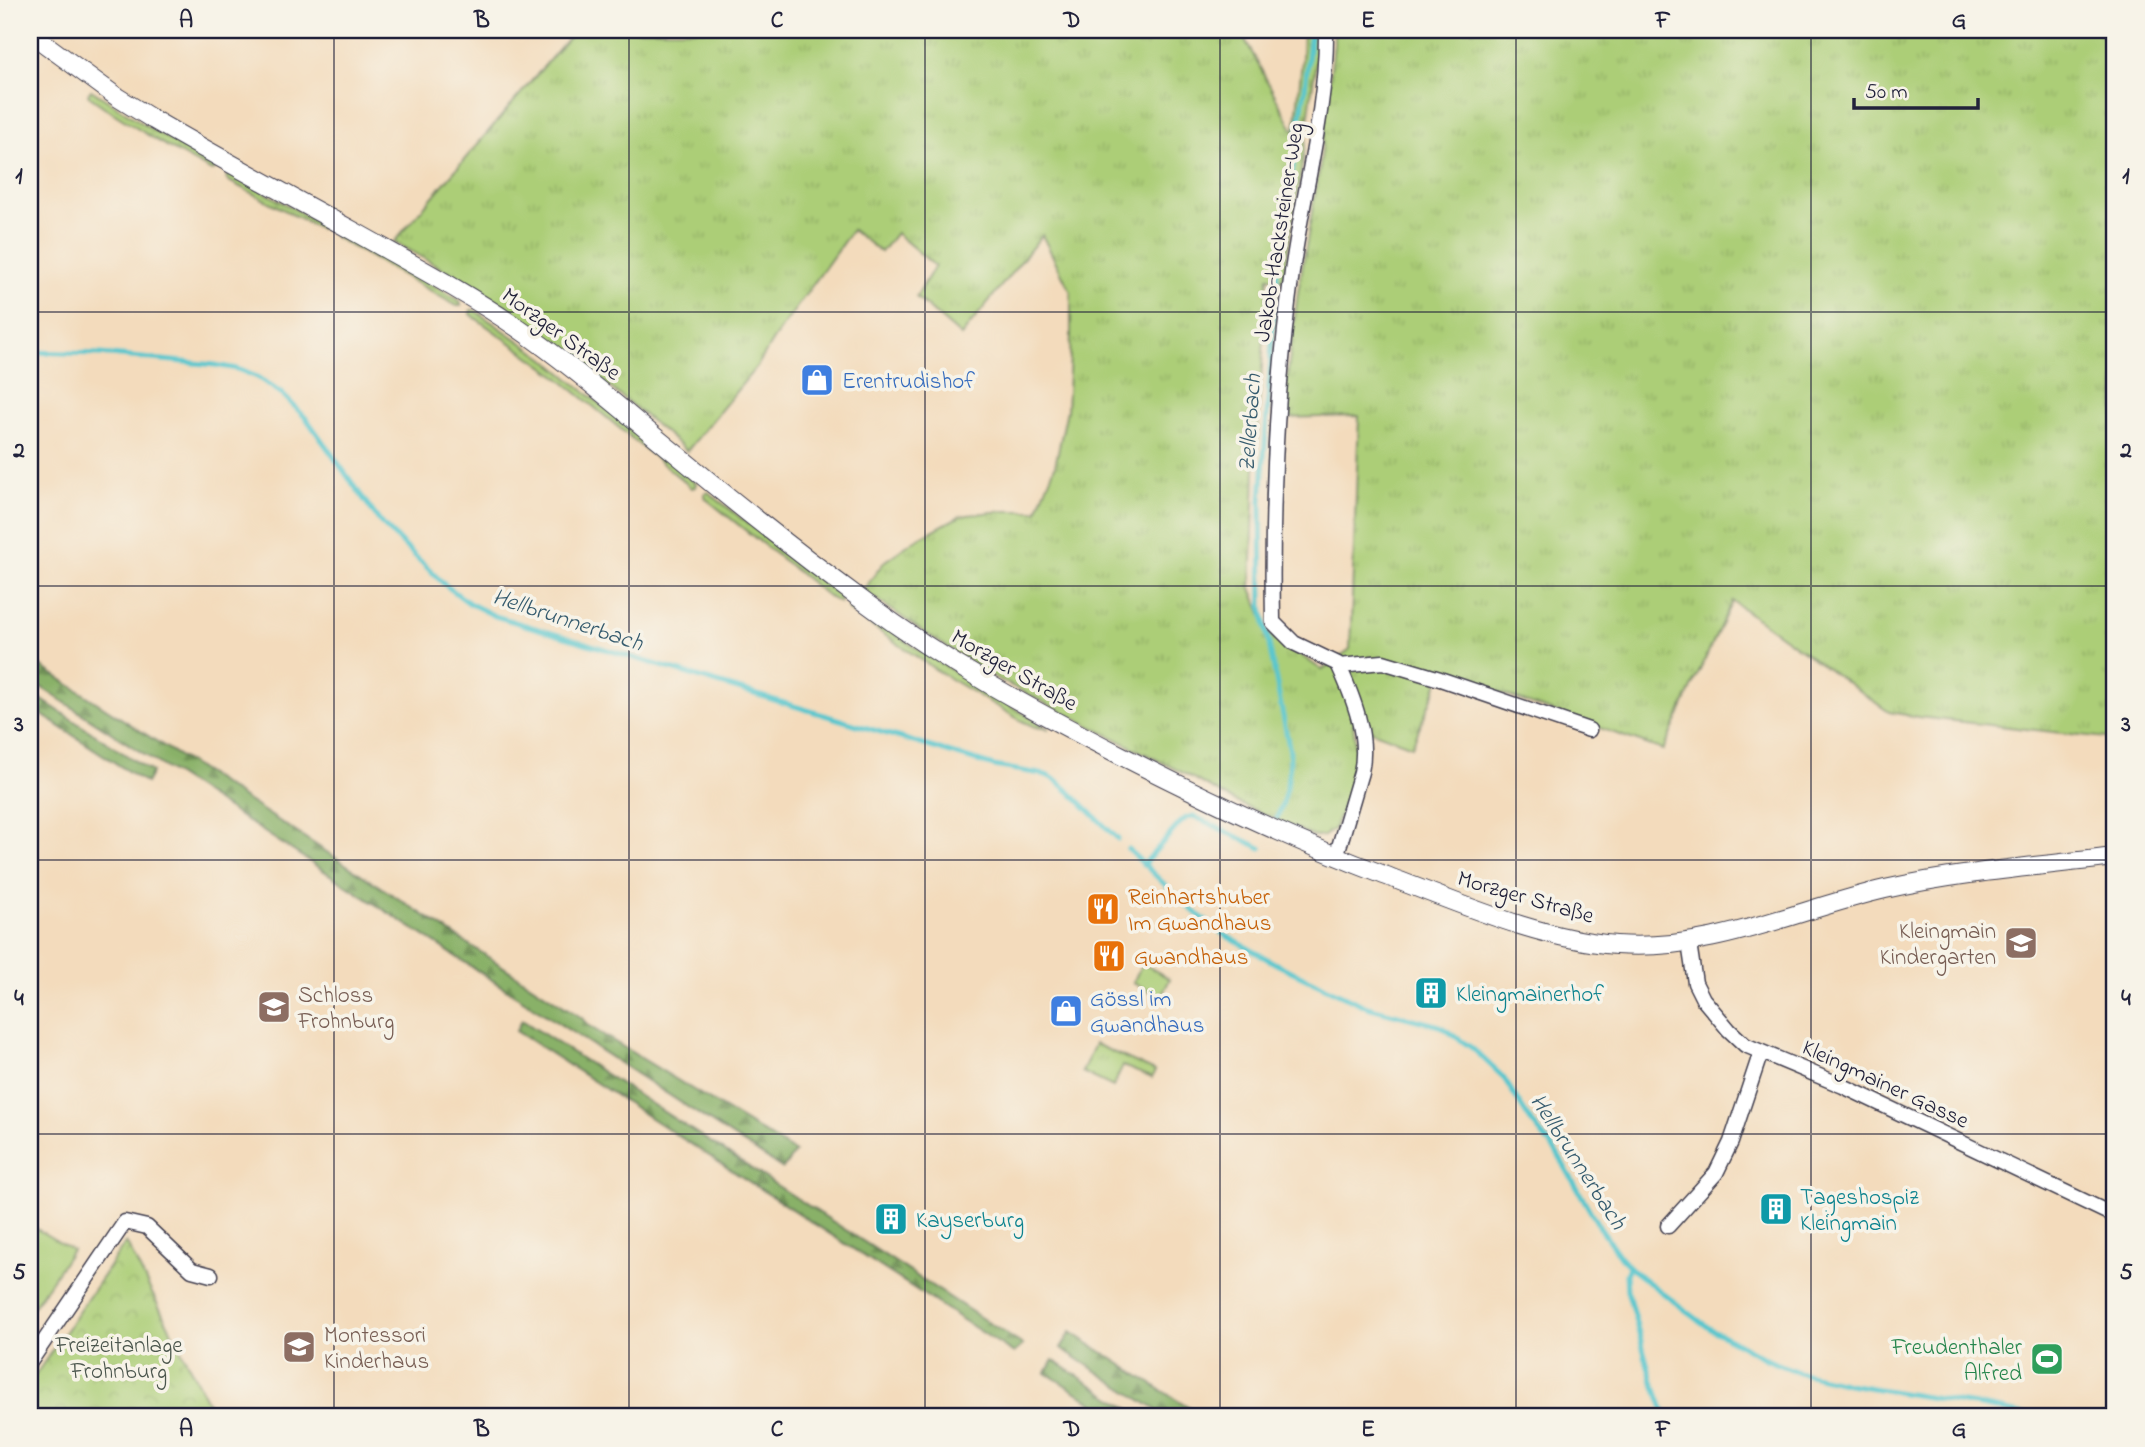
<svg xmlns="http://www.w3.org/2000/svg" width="2145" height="1447" font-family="'Indie Flower',sans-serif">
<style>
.grass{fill:url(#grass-tufts);stroke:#677859;stroke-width:2}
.forest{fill:url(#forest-firs);stroke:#566a52;stroke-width:2}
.park{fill:url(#park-crowns);stroke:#677859;stroke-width:2}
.pitch{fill:#acce77;stroke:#677859;stroke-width:2}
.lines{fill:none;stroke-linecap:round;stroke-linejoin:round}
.stream{stroke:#59c6cd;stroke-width:5}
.minor-casing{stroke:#413e4e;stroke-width:17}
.tertiary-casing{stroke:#413e4e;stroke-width:20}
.minor{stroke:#fff;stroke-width:14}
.tertiary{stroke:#fff;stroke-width:18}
.grid{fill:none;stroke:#22223b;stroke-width:2;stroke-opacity:0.55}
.labels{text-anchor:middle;stroke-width:7;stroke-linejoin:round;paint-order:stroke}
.street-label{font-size:23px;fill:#22223b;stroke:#f7f3e8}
.shop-label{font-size:23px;fill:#366cbe;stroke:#f7f3e8;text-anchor:start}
.food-label{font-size:23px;fill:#c56008;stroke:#f7f3e8;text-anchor:start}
.education-label{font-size:23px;fill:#785e54;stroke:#f7f3e8;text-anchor:start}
.culture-label{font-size:23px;fill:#0d838f;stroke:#f7f3e8;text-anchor:start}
.park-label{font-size:23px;fill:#4b564d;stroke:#f7f3e8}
.leisure-label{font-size:23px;fill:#27864d;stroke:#f7f3e8;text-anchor:end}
.water-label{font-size:24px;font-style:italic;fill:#355b6e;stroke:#f7f3e8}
.neatline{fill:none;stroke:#22223b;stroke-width:2.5}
.grid-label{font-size:23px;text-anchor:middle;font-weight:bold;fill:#22223b}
</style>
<defs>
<pattern id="grass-tufts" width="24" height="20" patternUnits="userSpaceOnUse" patternTransform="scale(1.75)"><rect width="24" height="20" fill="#acce77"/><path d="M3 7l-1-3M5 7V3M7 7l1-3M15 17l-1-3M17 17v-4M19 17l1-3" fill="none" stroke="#94b168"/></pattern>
<pattern id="forest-firs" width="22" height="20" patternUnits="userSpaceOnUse" patternTransform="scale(1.75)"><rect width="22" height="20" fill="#89b168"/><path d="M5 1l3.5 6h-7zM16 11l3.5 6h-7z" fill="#709057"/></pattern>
<pattern id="park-crowns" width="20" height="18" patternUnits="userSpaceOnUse" patternTransform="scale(1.75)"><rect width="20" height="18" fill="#acce77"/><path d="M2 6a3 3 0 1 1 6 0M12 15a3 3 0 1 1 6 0" fill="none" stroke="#94b168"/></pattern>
</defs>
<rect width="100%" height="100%" fill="#f7f3e8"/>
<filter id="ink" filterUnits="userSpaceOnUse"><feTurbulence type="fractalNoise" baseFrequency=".0143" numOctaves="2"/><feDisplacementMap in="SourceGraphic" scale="14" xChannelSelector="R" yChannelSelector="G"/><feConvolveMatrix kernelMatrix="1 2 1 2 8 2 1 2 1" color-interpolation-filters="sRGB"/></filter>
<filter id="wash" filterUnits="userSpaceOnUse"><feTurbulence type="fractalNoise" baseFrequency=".00686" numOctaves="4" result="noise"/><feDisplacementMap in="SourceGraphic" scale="28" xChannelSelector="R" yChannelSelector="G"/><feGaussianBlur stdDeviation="1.57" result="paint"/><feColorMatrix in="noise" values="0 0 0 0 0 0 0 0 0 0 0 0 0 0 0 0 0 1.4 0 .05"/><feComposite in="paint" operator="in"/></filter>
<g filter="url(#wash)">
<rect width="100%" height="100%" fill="#f3dbbc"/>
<path class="grass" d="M575 30H1240L1295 133 1302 60 1303 30H1320L1303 159 1283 280 1268 277 1255 471 1251 588 1269 633 1322 670 1350 649 1359 416 1282 418 1298 292 1320 166 1334 44V30H2094L2115 45V739L1918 717 1889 712 1732 601 1663 750 1442 673 1412 746 1353 724 1357 755 1350 788 1334 829 1324 836 1315 837 1234 801 1189 776 996 678 922 631 863 590 885 561 915 540 960 516 1001 511H1037L1055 466 1067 410 1071 336V292L1042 235 961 336 916 297 935 266 896 233 881 252 852 230 773 340 758 365 687 451C595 373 502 298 394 242Z
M91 90 159 134 210 162 215 165V170L212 171C170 149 129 125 90 97L88 94Z
M230 173 321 224 323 228 320 229 227 180 226 177Z
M334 233 389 260 460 301 461 306H457L335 237Z
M471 310H474L544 358 696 483 695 487 692 488 554 374 470 314Z
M708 492 841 597 840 603 828 596 705 498V493Z
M850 606H855L920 651 1049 729 1035 727 1022 721 942 674 851 612 847 608Z
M1142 963 1170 979 1161 997 1133 983Z
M1095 1044 1155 1071 1152 1078 1123 1066 1113 1087 1082 1072Z"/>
<path class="forest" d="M30 659 582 1018 588 1025 597 1031 795 1152 783 1169 30 680Z
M30 692 152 772 146 783 30 707Z
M522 1020 1023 1345 1014 1353 516 1031Z
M1071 1332 1203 1417H1167L1061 1348Z
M1053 1360 1142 1417H1116L1046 1373Z"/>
<path class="park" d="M126 1242 215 1417H30V1383Z"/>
<path class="pitch" d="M30 1225 72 1250 30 1312Z"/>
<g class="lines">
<path class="stream" d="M30 352 100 354 215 365 237 369 257 377 281 393 306 418 380 522 444 584 469 603 495 616 994 766 1046 775 1056 780 1070 792 1118 839
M1277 818C1286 797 1290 775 1290 752L1262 608 1261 501 1277 271 1305 89 1311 30
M1128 849 1187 906 1223 934 1278 965 1367 1007 1440 1026 1472 1048 1503 1077 1530 1120 1557 1153 1600 1228 1621 1258 1635 1272 1709 1328 1768 1360 1801 1373 1848 1384 1975 1405 2036 1417
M1143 865 1180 823 1186 818 1193 816 1261 848
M1629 1267 1626 1274 1627 1290 1649 1370 1666 1417"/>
</g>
</g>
<g filter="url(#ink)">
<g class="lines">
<defs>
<path id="minor" d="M1326 30C1327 111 1303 191 1292 272 1276 388 1271 505 1273 622L1294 643 1338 664C1353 697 1369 736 1361 772L1336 857
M1339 666 1383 662 1440 679 1589 730
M1689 943 1695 983 1703 999 1729 1030 1745 1045 1843 1086 2115 1216
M1668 1226 1716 1173 1731 1142 1761 1052
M30 1362 125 1222 147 1227 192 1270 211 1275"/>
<path id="tertiary" d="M30 33 117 97 154 120C221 159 289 196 357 233 412 264 467 293 519 329 574 367 623 411 675 453 737 505 801 555 866 603 946 663 1034 711 1122 756 1208 800 1294 841 1384 875 1457 902 1538 939 1616 945 1712 952 1795 910 1885 889 1961 872 2039 866 2115 857"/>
</defs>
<use href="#minor" class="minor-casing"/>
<use href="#tertiary" class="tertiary-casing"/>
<use href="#minor" class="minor"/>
<use href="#tertiary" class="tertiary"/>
</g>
</g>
<path class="grid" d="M334 30V1417M629 30V1417M925 30V1417M1220 30V1417M1516 30V1417M1811 30V1417M30 312H2115M30 586H2115M30 860H2115M30 1134H2115"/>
<defs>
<symbol id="shop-square" viewBox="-11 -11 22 22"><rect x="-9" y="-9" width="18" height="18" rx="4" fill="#3f7fe0" stroke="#f7f3e8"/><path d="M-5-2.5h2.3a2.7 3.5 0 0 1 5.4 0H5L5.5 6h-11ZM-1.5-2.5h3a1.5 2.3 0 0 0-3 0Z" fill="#fff"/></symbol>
<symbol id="restaurant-square" viewBox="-11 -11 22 22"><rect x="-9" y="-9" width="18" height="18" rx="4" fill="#e8710a" stroke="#f7f3e8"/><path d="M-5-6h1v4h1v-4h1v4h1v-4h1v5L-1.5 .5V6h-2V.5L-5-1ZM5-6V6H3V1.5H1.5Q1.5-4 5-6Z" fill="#fff"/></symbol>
<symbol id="school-square" viewBox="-11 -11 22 22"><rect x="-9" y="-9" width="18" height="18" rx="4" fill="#8d6e63" stroke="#f7f3e8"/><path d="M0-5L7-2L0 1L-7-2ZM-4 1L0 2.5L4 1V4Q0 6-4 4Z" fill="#fff"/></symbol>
<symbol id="building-square" viewBox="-11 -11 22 22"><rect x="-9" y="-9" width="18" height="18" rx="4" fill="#0f9aa8" stroke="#f7f3e8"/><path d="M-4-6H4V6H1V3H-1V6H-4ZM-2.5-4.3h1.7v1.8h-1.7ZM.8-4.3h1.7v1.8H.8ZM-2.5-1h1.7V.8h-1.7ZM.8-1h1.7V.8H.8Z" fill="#fff"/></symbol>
<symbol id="university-square" viewBox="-11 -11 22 22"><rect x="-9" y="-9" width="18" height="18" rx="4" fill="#8d6e63" stroke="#f7f3e8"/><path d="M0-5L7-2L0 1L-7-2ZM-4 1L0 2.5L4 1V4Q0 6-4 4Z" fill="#fff"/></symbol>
<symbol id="stadium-square" viewBox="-11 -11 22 22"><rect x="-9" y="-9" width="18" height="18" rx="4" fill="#2e9e5b" stroke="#f7f3e8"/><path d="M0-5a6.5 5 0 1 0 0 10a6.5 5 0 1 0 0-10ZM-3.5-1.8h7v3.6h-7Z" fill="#fff"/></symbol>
</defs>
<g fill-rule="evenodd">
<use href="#shop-square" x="798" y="361" width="38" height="38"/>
<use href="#restaurant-square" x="1084" y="890" width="38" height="38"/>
<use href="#school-square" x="2002" y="924" width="38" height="38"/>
<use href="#restaurant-square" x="1090" y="937" width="38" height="38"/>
<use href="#building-square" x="1412" y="974" width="38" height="38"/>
<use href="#university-square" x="255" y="988" width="38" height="38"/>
<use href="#shop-square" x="1047" y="992" width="38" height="38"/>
<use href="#building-square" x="1757" y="1190" width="38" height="38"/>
<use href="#building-square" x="872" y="1200" width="38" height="38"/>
<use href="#school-square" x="280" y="1328" width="38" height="38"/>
<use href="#stadium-square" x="2028" y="1340" width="38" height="38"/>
</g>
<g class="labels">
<g class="street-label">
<text transform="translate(1278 232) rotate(-81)" y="8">Jakob-Hacksteiner-Weg</text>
<text transform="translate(562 333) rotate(36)" y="8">Morzger Straße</text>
<text transform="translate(1015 669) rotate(30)" y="8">Morzger Straße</text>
<text transform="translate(1526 896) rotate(16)" y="8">Morzger Straße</text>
<text transform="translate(1886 1083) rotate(25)" y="8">Kleingmainer Gasse</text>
</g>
<g class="shop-label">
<text x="842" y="388">Erentrudishof</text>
<text x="1090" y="1006">Gössl im<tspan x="1090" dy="26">Gwandhaus</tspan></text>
</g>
<g class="food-label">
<text x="1128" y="904">Reinhartshuber<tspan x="1128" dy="26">Im Gwandhaus</tspan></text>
<text x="1134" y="964">Gwandhaus</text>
</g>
<g class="education-label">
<text x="1996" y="938" text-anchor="end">Kleingmain<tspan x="1996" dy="26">Kindergarten</tspan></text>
<text x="298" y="1002">Schloss<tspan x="298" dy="26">Frohnburg</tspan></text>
<text x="324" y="1342">Montessori<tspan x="324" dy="26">Kinderhaus</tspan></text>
</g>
<g class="culture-label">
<text x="1456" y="1001">Kleingmainerhof</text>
<text x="1800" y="1204">Tageshospiz<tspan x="1800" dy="26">Kleingmain</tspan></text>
<text x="916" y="1227">Kayserburg</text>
</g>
<g class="park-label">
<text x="119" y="1352">Freizeitanlage<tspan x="119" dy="26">Frohnburg</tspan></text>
</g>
<g class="leisure-label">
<text x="2022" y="1354">Freudenthaler<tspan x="2022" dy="26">Alfred</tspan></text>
</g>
<g class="water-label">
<text transform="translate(1249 423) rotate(-86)" y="8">Zellerbach</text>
<text transform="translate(568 619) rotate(18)" y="8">Hellbrunnerbach</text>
<text transform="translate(1579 1161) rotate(57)" y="8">Hellbrunnerbach</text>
</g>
</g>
<rect width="2145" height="1447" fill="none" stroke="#f7f3e8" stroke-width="77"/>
<path d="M1854 98v10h124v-10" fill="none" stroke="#22223b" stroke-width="3.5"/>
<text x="1865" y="98" font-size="21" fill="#22223b" stroke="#f7f3e8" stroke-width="5" paint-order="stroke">50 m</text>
<rect x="38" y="38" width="2068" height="1370" class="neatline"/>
<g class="grid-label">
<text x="186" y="27">A</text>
<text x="482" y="27">B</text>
<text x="777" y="27">C</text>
<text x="1072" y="27">D</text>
<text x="1368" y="27">E</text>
<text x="1663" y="27">F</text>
<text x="1959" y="27">G</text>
<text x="19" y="183">1</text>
<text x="2126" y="183">1</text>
<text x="19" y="457">2</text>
<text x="2126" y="457">2</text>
<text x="19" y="731">3</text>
<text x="2126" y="731">3</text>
<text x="19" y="1005">4</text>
<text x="2126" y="1005">4</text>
<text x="19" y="1279">5</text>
<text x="2126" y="1279">5</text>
<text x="186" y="1436">A</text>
<text x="482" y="1436">B</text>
<text x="777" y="1436">C</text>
<text x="1072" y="1436">D</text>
<text x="1368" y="1436">E</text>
<text x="1663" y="1436">F</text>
<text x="1959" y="1436">G</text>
</g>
</svg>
